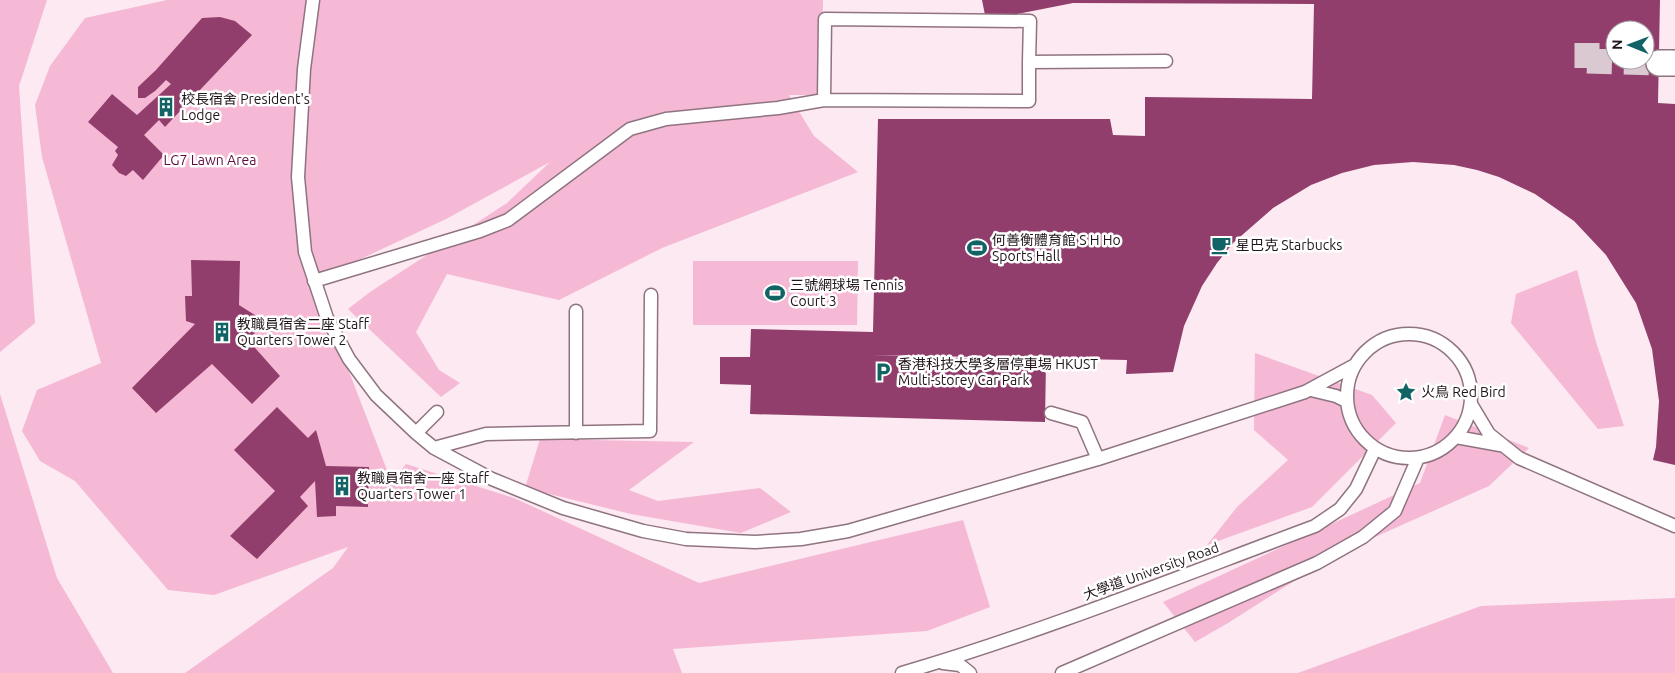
<svg xmlns="http://www.w3.org/2000/svg" width="1675" height="673" font-family="Ubuntu,'Noto Sans TC',sans-serif">
<style>
.green{fill:#f5b9d5}
.building{fill:#923e6c;fill-rule:evenodd}
.lines{fill:none;stroke-linecap:round;stroke-linejoin:round}
.street-tunnel{stroke:#dbc9d1;stroke-width:25;stroke-dasharray:25 12;stroke-linecap:butt}
.lane-casing{stroke:#8f7380;stroke-width:15}
.street-casing{stroke:#8f7380;stroke-width:28}
.lane{stroke:#fff;stroke-width:12}
.street{stroke:#fff;stroke-width:25}
.labels{text-anchor:middle;stroke-width:5;stroke-linejoin:round;paint-order:stroke}
.poi-label{font-size:14px;fill:#20151a;stroke:#fff;text-anchor:start}
.park-label{font-size:14px;fill:#5f0d3f;stroke:#fff}
.street-label{font-size:14px;fill:#20151a;stroke:#fff}
</style>
<rect width="100%" height="100%" fill="#fce9f1"/>
<path class="green" d="M0 0H47L19 86 35 323 0 352Z
M167 0H823L821 95H789L814 136 858 172 662 248 559 300 447 274 416 332 439 370 460 383 441 397 348 309 370 292 507 203 550 162 446 219 314 281 392 483 406 464 514 498 699 583 963 520 990 607 927 631 673 649 682 673H185L333 568 348 547 214 595 168 590 75 481 40 461 22 431 37 390 101 363 42 157 35 105 50 66 85 18Z
M693 261H858L857 325H693Z
M1577 270 1596 342 1624 426 1598 429 1511 323 1516 294Z
M1255 353 1372 395 1396 423 1312 507 1207 545 1237 507 1288 460 1254 430Z
M0 394 57 578 113 673H0Z
M1445 415 1529 448 1489 486 1335 555 1228 623 1195 642 1163 602 1420 483Z
M540 439 694 442 629 490 658 501 760 488 791 512 741 533 631 514 525 488Z
M1675 598V673H1298L1481 606Z"/>
<path class="building" d="M982 0H1660L1658 103 1675 104V465L1653 460 1656 447 1659 401 1652 349 1636 303 1606 255 1574 221 1535 194 1499 177 1477 170 1454 165 1413 162 1374 165 1342 173 1311 185 1273 208 1233 243 1217 263 1202 286 1184 326 1173 372 1126 374 1127 360 872 355 1046 361 1045 422 750 414 751 385 720 384V357H750L751 329 873 332 878 119H1110L1113 135 1145 136V97L1312 99 1314 4 1073 3 986 20ZM1615 30H1645V60H1615Z
M220 17 235 21 252 35 165 127 159 120 144 135 164 155 143 180 133 170 126 176 119 173 112 165 118 155 115 151 118 147 88 122 112 94 137 115 171 84 166 80 155 91 145 98H138V87L156 70 202 18Z
M191 260 240 261 239 305 266 322 248 340 280 376 252 404 212 364 156 413 132 388 195 324 186 321 185 296H192Z
M277 407 308 438 316 430 326 466 369 467 368 507 336 506V516L317 517 315 481 300 497 308 506 257 559 230 536 275 491 234 450Z"/>
<g class="lines">
<path class="street-tunnel" d="M1587 61 1659 63
M1587 68V40"/>
<defs>
<path id="lane" d="M313 0 304 69 298 177 305 252 327 318 349 359 376 395 416 433 434 448 492 479 563 508 643 531 686 539 755 542 801 539 848 531 1098 459 1305 392 1353 366
M824 100 825 19 1030 21 1029 62
M314 281 480 231 508 220 630 129 666 119 778 108 824 100 1029 101V62L1166 61
M576 311V433
M1347 396a62 62 0 1 1 124 0a62 62 0 1 1-124 0Z
M1311 390 1336 396 1346 401
M1471 404 1489 434 1519 458 1675 526
M1051 413 1082 422 1098 459
M416 433 437 412
M1456 437 1500 445
M434 448 486 434 650 431 651 295
M943 663 960 665 970 673
M902 673C1042 632 1178 577 1315 526L1340 509 1356 489 1375 449
M1062 673 1317 563 1363 537 1395 511 1418 458"/>
<path id="street" d="M1659 63H1675"/>
</defs>
<use href="#lane" class="lane-casing"/>
<use href="#street" class="street-casing"/>
<use href="#lane" class="lane"/>
<use href="#street" class="street"/>
</g>
<defs>
<symbol id="building-bare" viewBox="-9 -9 18 18"><path d="M-4-6H4V6H1V3H-1V6H-4ZM-2.5-4.3h1.7v1.8h-1.7ZM.8-4.3h1.7v1.8H.8ZM-2.5-1h1.7V.8h-1.7ZM.8-1h1.7V.8H.8Z" fill="#126366" stroke="#fff" stroke-width="2.5" paint-order="stroke"/></symbol>
<symbol id="cafe-bare" viewBox="-9 -9 18 18"><path d="M-5.5-4.5H6V0H3Q3 3.5 0 3.5H-2.5Q-5.5 3.5-5.5 0ZM3-3.2v2h1.7v-2ZM-6 4.5H4V6H-6Z" fill="#126366" stroke="#fff" stroke-width="2.5" paint-order="stroke"/></symbol>
<symbol id="stadium-bare" viewBox="-9 -9 18 18"><path d="M0-5a6.5 5 0 1 0 0 10a6.5 5 0 1 0 0-10ZM-3.5-1.8h7v3.6h-7Z" fill="#126366" stroke="#fff" stroke-width="2.5" paint-order="stroke"/></symbol>
<symbol id="parking-bare" viewBox="-9 -9 18 18"><path d="M-3.5-5.5H1a3.5 3.5 0 0 1 0 7H-1V5.5H-3.5ZM-1-3.4V-.6H.8a1.4 1.4 0 0 0 0-2.8Z" fill="#126366" stroke="#fff" stroke-width="2.5" paint-order="stroke"/></symbol>
<symbol id="sight-bare" viewBox="-9 -9 18 18"><path d="M0-6L1.8-2.2L6-1.7L2.9 1.2L3.7 5.4L0 3.3L-3.7 5.4L-2.9 1.2L-6-1.7L-1.8-2.2Z" fill="#126366" stroke="#fff" stroke-width="2.5" paint-order="stroke"/></symbol>
</defs>
<g fill-rule="evenodd">
<use href="#building-bare" x="152" y="93" width="28" height="28"/>
<use href="#cafe-bare" x="1207" y="231" width="28" height="28"/>
<use href="#stadium-bare" x="963" y="234" width="28" height="28"/>
<use href="#stadium-bare" x="761" y="279" width="28" height="28"/>
<use href="#building-bare" x="208" y="318" width="28" height="28"/>
<use href="#parking-bare" x="869" y="358" width="28" height="28"/>
<use href="#sight-bare" x="1392" y="378" width="28" height="28"/>
<use href="#building-bare" x="328" y="472" width="28" height="28"/>
</g>
<g class="labels">
<g class="poi-label">
<text x="181" y="104">校長宿舍 President's<tspan x="181" dy="16">Lodge</tspan></text>
<text x="992" y="245">何善衡體育館 S H Ho<tspan x="992" dy="16">Sports Hall</tspan></text>
<text x="1236" y="250">星巴克 Starbucks</text>
<text x="790" y="290">三號網球場 Tennis<tspan x="790" dy="16">Court 3</tspan></text>
<text x="237" y="329">教職員宿舍二座 Staff<tspan x="237" dy="16">Quarters Tower 2</tspan></text>
<text x="898" y="369">香港科技大學多層停車場 HKUST<tspan x="898" dy="16">Multi-storey Car Park</tspan></text>
<text x="1421" y="397">火鳥 Red Bird</text>
<text x="357" y="483">教職員宿舍一座 Staff<tspan x="357" dy="16">Quarters Tower 1</tspan></text>
</g>
<g class="park-label">
<text x="210" y="165">LG7 Lawn Area</text>
</g>
<g class="street-label">
<text transform="translate(1151 571) rotate(-20)" y="5">大學道 University Road</text>
</g>
</g>
<g transform="translate(1630 45) rotate(271)"><circle r="24" fill="#ffffff" stroke="#a6a1a3"/>
<path d="M0-4L9 19L0 12L-9 19Z" fill="#126366"/>
<text y="-8" font-size="14" font-weight="bold" text-anchor="middle" fill="#20151a">N</text>
</g>
</svg>
